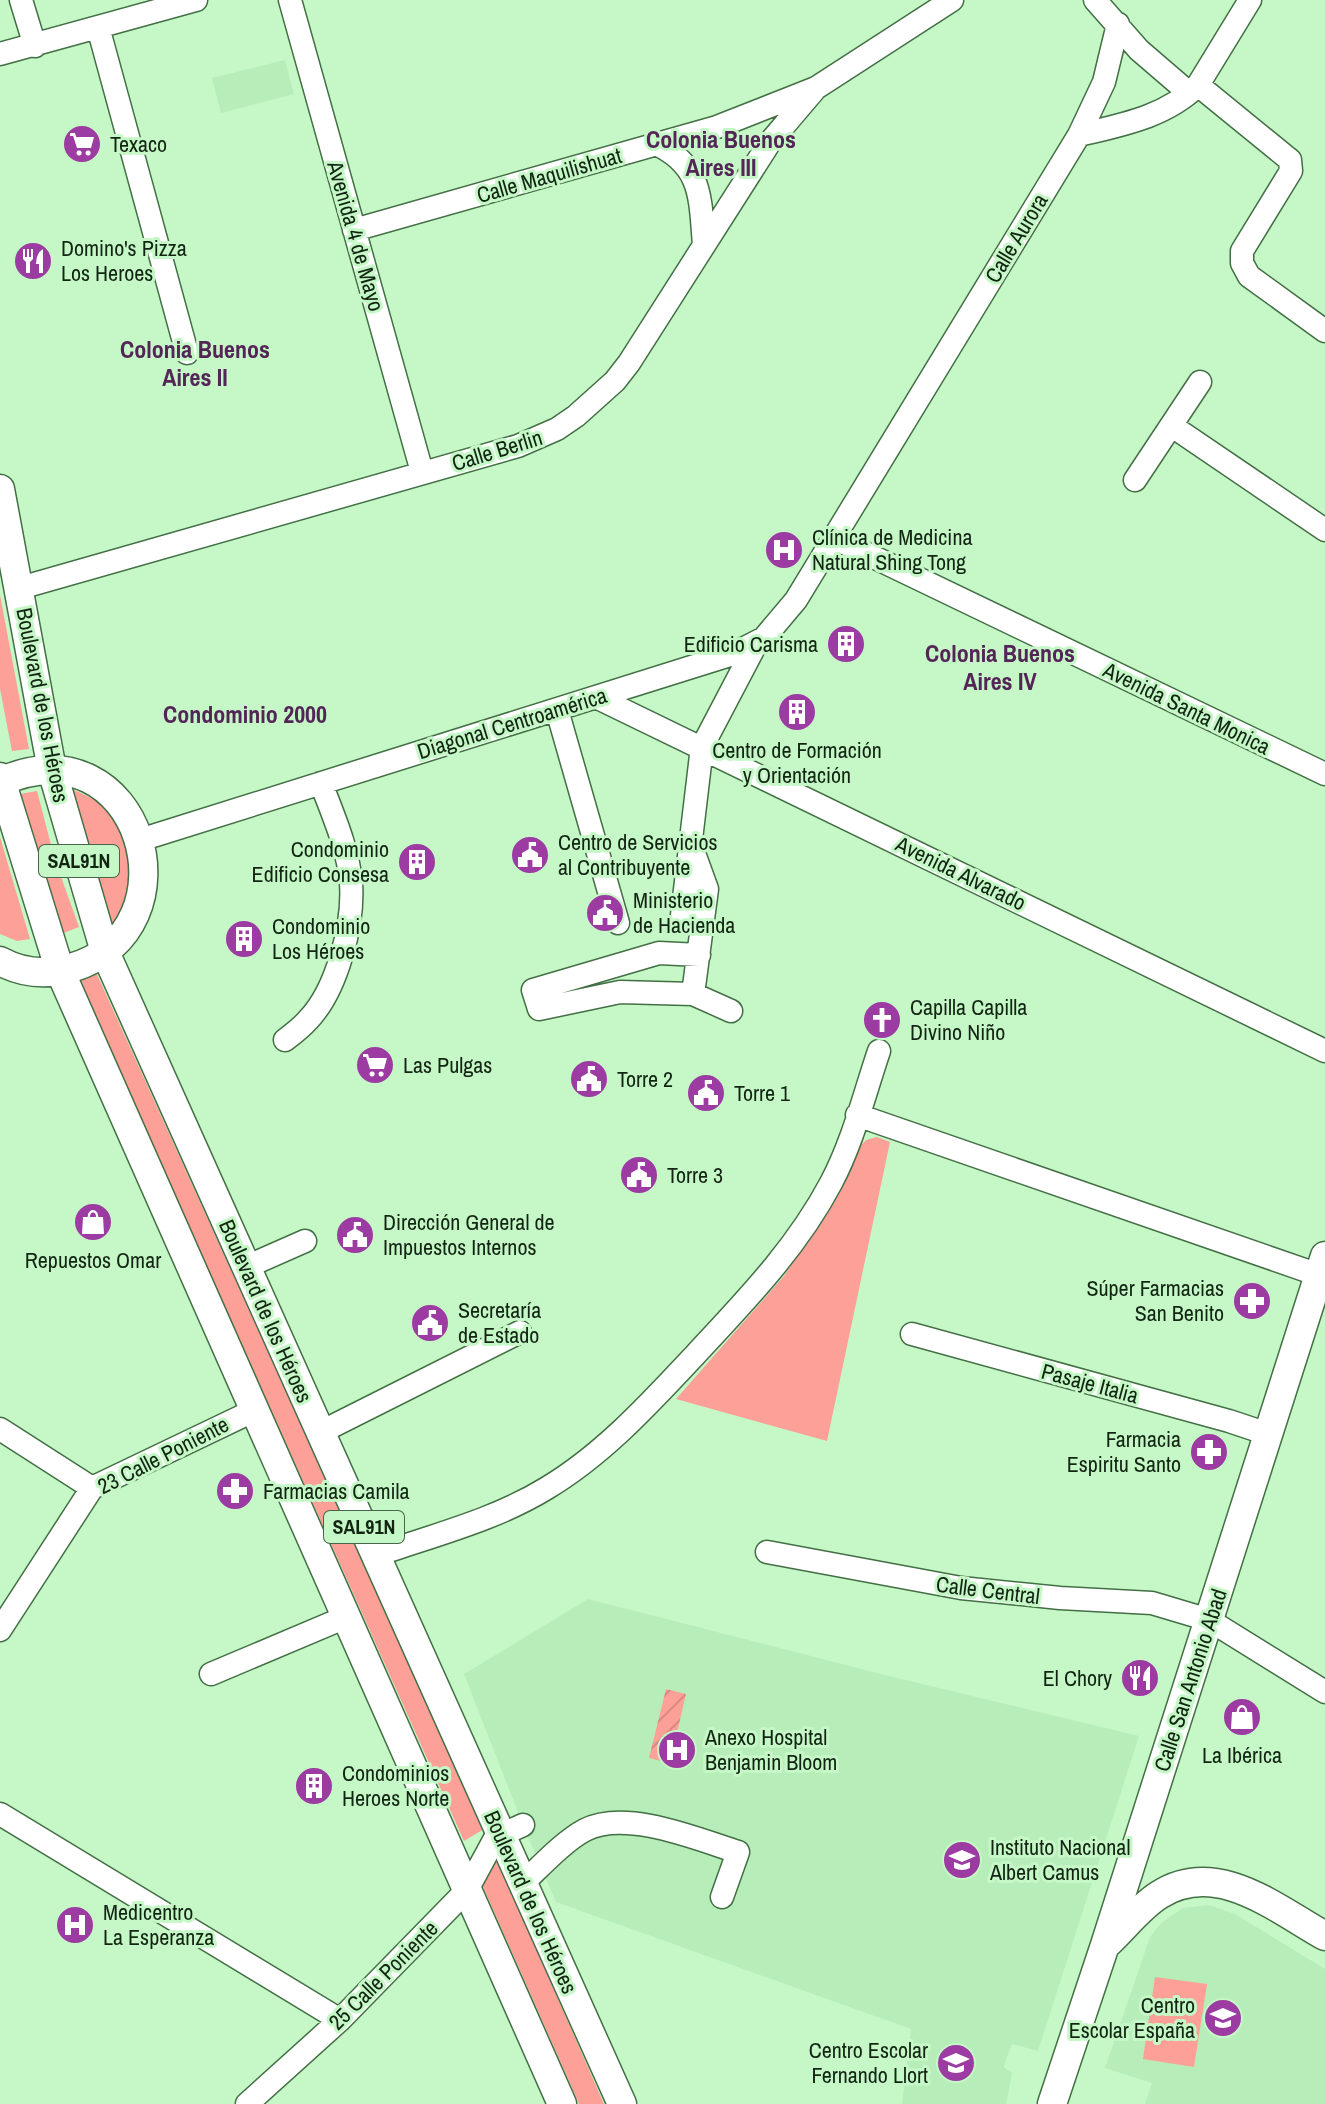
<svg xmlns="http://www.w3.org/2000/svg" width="1325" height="2104" font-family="'Archivo Narrow',sans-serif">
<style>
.built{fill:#b7edb8}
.green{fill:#fca098}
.garden{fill:url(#garden-furrows)}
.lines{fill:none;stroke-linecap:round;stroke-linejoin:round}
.minor-casing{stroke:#436f45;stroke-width:25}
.major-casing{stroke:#436f45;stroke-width:31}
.minor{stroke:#fff;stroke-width:22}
.major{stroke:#fff;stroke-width:28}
.labels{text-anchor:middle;stroke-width:6;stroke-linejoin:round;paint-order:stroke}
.shield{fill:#c6f8c7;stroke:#486449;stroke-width:2}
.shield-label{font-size:20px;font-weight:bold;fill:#122513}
.poi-label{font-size:22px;fill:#122513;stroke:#c6f8c7;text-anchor:start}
.street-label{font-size:22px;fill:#122513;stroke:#c6f8c7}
.neighbourhood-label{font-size:24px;font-weight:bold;fill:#542557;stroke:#c6f8c7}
</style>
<defs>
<pattern id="garden-furrows" width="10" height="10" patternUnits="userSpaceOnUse" patternTransform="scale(2)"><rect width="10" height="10" fill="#fca098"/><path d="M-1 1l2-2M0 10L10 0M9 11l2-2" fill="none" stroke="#d78a82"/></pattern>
</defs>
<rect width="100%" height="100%" fill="#c6f8c7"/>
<path class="built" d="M285 60 294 94 221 113 212 78Z
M588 1599 885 1675 1139 1736 1038 2051 1012 2044 1006 2060 1004 2067 1012 2073 1006 2104H902L911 2029 556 1902 523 1825 464 1674Z
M1209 1905 1235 1914 1325 1969V2104H1145L1152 2083 1105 2068 1150 1937 1161 1923 1183 1908Z"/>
<path class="green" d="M0 595 29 749 12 751 0 689Z
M72 789 104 804 129 836 130 897 112 928Z
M37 791 55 860 79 927 61 934 39 870 20 794Z
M0 837 30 939 17 941 0 934Z
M95 970 484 1829 464 1841 77 976Z
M877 1137 890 1142 827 1441 676 1399 784 1276 825 1216 844 1182 855 1152 866 1140Z
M494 1853 604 2104H579L480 1880Z
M1155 1977 1207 1984 1194 2067 1143 2059Z"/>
<path class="garden" d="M666 1689 686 1694 670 1763 649 1758Z"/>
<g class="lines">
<defs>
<path id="minor" d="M21 0 35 46
M290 0 422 472
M1095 0 1139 50 1189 93
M98 27 187 353
M0 54 196 0
M1198 85 1290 160 1291 171 1242 251V263L1249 276 1325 331
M1079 135C1121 125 1166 117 1198 85L1250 0
M656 144C703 166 700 199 704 245
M354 230 717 127 816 88 952 0
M1172 426 1325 530
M1135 480 1200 382
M834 538 1325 774
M20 588 518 446 557 429 576 416 615 381 629 363 770 142 816 88
M596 697 1325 1051
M557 710 618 923
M140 840 733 654 764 638 796 600 1079 135 1104 82 1118 24
M691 845 707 889 693 994
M682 915 702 747 756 644
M699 955 659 953 533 990 539 1009 620 992 693 994 731 1011
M285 1040C293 1034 301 1028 308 1020 337 990 354 924 351 883 348 848 333 815 321 783
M857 1115 1319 1275
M246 1267 305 1241
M912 1334 1229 1421 1268 1434
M0 1429 92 1488
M321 1432 520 1332
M767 1552 961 1588 1060 1598 1152 1603 1209 1620 1325 1692
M377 1555C434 1535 495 1520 547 1488 604 1454 651 1402 696 1354 746 1300 796 1249 831 1183 853 1142 864 1095 879 1051
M0 1630 92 1488 255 1410
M211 1674 346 1617
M0 1814 340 2020
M501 1835 523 1825
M523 1883C540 1867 564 1841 585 1830 626 1809 697 1839 738 1852L722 1897
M247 2104 340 2020 467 1890 499 1831"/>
<path id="major" d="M0 489 52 770 105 952 622 2104
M0 777 60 971 562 2104
M0 782C141 718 202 930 71 968 47 975 22 973 0 961
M1109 1942C1125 1927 1140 1907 1159 1895 1216 1858 1275 1908 1325 1936
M1052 2104 1105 1945 1325 1256"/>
</defs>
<use href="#minor" class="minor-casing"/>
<use href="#major" class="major-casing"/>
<use href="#minor" class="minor"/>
<use href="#major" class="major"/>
</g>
<defs>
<symbol id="supermarket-disc" viewBox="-11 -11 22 22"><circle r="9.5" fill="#9c3ba2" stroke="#c6f8c7"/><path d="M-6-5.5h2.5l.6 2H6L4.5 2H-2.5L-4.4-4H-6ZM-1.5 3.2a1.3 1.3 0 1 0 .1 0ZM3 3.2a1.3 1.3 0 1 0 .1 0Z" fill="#fff"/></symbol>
<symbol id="restaurant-disc" viewBox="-11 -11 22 22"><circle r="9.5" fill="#9c3ba2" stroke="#c6f8c7"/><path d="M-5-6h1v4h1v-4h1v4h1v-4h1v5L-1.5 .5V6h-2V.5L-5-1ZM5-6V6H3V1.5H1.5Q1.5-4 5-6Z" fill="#fff"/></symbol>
<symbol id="hospital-disc" viewBox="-11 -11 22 22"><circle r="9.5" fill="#9c3ba2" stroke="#c6f8c7"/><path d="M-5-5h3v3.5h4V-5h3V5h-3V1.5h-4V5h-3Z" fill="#fff"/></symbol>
<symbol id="building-disc" viewBox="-11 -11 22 22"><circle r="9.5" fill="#9c3ba2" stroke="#c6f8c7"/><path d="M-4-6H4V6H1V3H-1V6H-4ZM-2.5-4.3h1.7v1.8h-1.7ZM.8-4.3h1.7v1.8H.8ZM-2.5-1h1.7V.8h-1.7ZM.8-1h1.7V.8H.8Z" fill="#fff"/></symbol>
<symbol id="civic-disc" viewBox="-11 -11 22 22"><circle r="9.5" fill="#9c3ba2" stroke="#c6f8c7"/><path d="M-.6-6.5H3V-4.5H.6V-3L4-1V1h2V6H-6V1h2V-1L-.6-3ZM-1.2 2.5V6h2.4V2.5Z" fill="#fff"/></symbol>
<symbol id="church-disc" viewBox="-11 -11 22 22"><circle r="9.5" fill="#9c3ba2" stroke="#c6f8c7"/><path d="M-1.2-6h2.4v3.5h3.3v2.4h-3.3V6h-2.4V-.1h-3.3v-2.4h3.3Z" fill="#fff"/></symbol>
<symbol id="shop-disc" viewBox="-11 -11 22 22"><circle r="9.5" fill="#9c3ba2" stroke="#c6f8c7"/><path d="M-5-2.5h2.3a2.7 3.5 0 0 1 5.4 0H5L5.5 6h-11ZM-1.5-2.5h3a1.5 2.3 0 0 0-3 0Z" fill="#fff"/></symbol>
<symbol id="pharmacy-disc" viewBox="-11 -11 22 22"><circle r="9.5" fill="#9c3ba2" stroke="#c6f8c7"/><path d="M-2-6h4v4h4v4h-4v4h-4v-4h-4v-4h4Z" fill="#fff"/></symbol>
<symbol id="school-disc" viewBox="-11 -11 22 22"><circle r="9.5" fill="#9c3ba2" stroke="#c6f8c7"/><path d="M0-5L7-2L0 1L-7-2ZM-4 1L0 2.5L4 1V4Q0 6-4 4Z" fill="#fff"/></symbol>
</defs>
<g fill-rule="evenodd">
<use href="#supermarket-disc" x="60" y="122" width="44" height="44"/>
<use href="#restaurant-disc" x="11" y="239" width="44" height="44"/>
<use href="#hospital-disc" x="762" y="528" width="44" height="44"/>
<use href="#building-disc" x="824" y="622" width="44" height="44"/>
<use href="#building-disc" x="775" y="690" width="44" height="44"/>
<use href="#civic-disc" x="508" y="833" width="44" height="44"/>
<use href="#building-disc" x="395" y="840" width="44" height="44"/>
<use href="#civic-disc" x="583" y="891" width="44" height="44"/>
<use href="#building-disc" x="222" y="917" width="44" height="44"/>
<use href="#church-disc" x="860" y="998" width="44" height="44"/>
<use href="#supermarket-disc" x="353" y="1043" width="44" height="44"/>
<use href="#civic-disc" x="567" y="1057" width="44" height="44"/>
<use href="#civic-disc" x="684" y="1071" width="44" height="44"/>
<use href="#civic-disc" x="617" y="1153" width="44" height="44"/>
<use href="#shop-disc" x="71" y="1200" width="44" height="44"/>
<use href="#civic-disc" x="333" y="1213" width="44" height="44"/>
<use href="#pharmacy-disc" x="1230" y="1279" width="44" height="44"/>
<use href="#civic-disc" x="408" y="1301" width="44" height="44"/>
<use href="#pharmacy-disc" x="1187" y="1430" width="44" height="44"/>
<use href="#pharmacy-disc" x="213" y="1469" width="44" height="44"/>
<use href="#restaurant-disc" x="1118" y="1656" width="44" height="44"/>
<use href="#shop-disc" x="1220" y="1695" width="44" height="44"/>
<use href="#hospital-disc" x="655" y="1728" width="44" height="44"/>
<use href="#building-disc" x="292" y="1764" width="44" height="44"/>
<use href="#school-disc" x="940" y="1838" width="44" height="44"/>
<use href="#hospital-disc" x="53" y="1903" width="44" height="44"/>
<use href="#school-disc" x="1201" y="1996" width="44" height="44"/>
<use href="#school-disc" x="934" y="2041" width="44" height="44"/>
</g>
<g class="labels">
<g class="shield">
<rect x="39" y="845" width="80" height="32" rx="6"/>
<rect x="324" y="1511" width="80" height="32" rx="6"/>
</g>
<g class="shield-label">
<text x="79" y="868">SAL91N</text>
<text x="364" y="1534">SAL91N</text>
</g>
<g class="poi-label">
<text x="110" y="152">Texaco</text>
<text x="61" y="256">Domino's Pizza<tspan x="61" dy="25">Los Heroes</tspan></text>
<text x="812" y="545">Clínica de Medicina<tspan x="812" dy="25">Natural Shing Tong</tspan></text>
<text x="818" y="652" text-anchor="end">Edificio Carisma</text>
<text x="797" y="758" text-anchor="middle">Centro de Formación<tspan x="797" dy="25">y Orientación</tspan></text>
<text x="558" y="850">Centro de Servicios<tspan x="558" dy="25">al Contribuyente</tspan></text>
<text x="389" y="857" text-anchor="end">Condominio<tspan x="389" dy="25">Edificio Consesa</tspan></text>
<text x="633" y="908">Ministerio<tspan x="633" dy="25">de Hacienda</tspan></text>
<text x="272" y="934">Condominio<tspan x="272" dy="25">Los Héroes</tspan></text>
<text x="910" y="1015">Capilla Capilla<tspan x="910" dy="25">Divino Niño</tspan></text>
<text x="403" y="1073">Las Pulgas</text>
<text x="617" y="1087">Torre 2</text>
<text x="734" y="1101">Torre 1</text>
<text x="667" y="1183">Torre 3</text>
<text x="383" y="1230">Dirección General de<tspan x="383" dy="25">Impuestos Internos</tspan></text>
<text x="93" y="1268" text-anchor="middle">Repuestos Omar</text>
<text x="1224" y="1296" text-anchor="end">Súper Farmacias<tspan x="1224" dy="25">San Benito</tspan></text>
<text x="458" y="1318">Secretaría<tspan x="458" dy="25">de Estado</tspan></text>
<text x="1181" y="1447" text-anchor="end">Farmacia<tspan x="1181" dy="25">Espiritu Santo</tspan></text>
<text x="263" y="1499">Farmacias Camila</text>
<text x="1112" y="1686" text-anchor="end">El Chory</text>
<text x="705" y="1745">Anexo Hospital<tspan x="705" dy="25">Benjamin Bloom</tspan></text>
<text x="1242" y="1763" text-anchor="middle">La Ibérica</text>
<text x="342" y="1781">Condominios<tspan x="342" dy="25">Heroes Norte</tspan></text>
<text x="990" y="1855">Instituto Nacional<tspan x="990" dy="25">Albert Camus</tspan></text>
<text x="103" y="1920">Medicentro<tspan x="103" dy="25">La Esperanza</tspan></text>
<text x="1195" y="2013" text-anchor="end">Centro<tspan x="1195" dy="25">Escolar España</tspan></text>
<text x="928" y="2058" text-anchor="end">Centro Escolar<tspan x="928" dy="25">Fernando Llort</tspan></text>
</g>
<g class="street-label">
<text transform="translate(549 175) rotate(-16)" y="8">Calle Maquilishuat</text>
<text transform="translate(356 236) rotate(74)" y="8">Avenida 4 de Mayo</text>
<text transform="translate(1016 238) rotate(-59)" y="8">Calle Aurora</text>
<text transform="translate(497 450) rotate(-17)" y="8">Calle Berlin</text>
<text transform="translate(43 705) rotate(79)" y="8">Boulevard de los Héroes</text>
<text transform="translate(1187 708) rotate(26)" y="8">Avenida Santa Monica</text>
<text transform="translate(512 723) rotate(-17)" y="8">Diagonal Centroamérica</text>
<text transform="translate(961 873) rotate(26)" y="8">Avenida Alvarado</text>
<text transform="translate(266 1311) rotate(66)" y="8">Boulevard de los Héroes</text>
<text transform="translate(1090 1383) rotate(15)" y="8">Pasaje Italia</text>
<text transform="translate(163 1455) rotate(-27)" y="8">23 Calle Poniente</text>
<text transform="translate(988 1590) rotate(7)" y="8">Calle Central</text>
<text transform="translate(1190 1680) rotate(-72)" y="8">Calle San Antonio Abad</text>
<text transform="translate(531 1902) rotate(66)" y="8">Boulevard de los Héroes</text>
<text transform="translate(383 1975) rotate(-45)" y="8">25 Calle Poniente</text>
</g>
<g class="neighbourhood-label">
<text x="721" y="148">Colonia Buenos<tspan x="721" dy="28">Aires III</tspan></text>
<text x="195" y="358">Colonia Buenos<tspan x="195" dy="28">Aires II</tspan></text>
<text x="1000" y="662">Colonia Buenos<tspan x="1000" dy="28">Aires IV</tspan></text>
<text x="245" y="723">Condominio 2000</text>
</g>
</g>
</svg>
